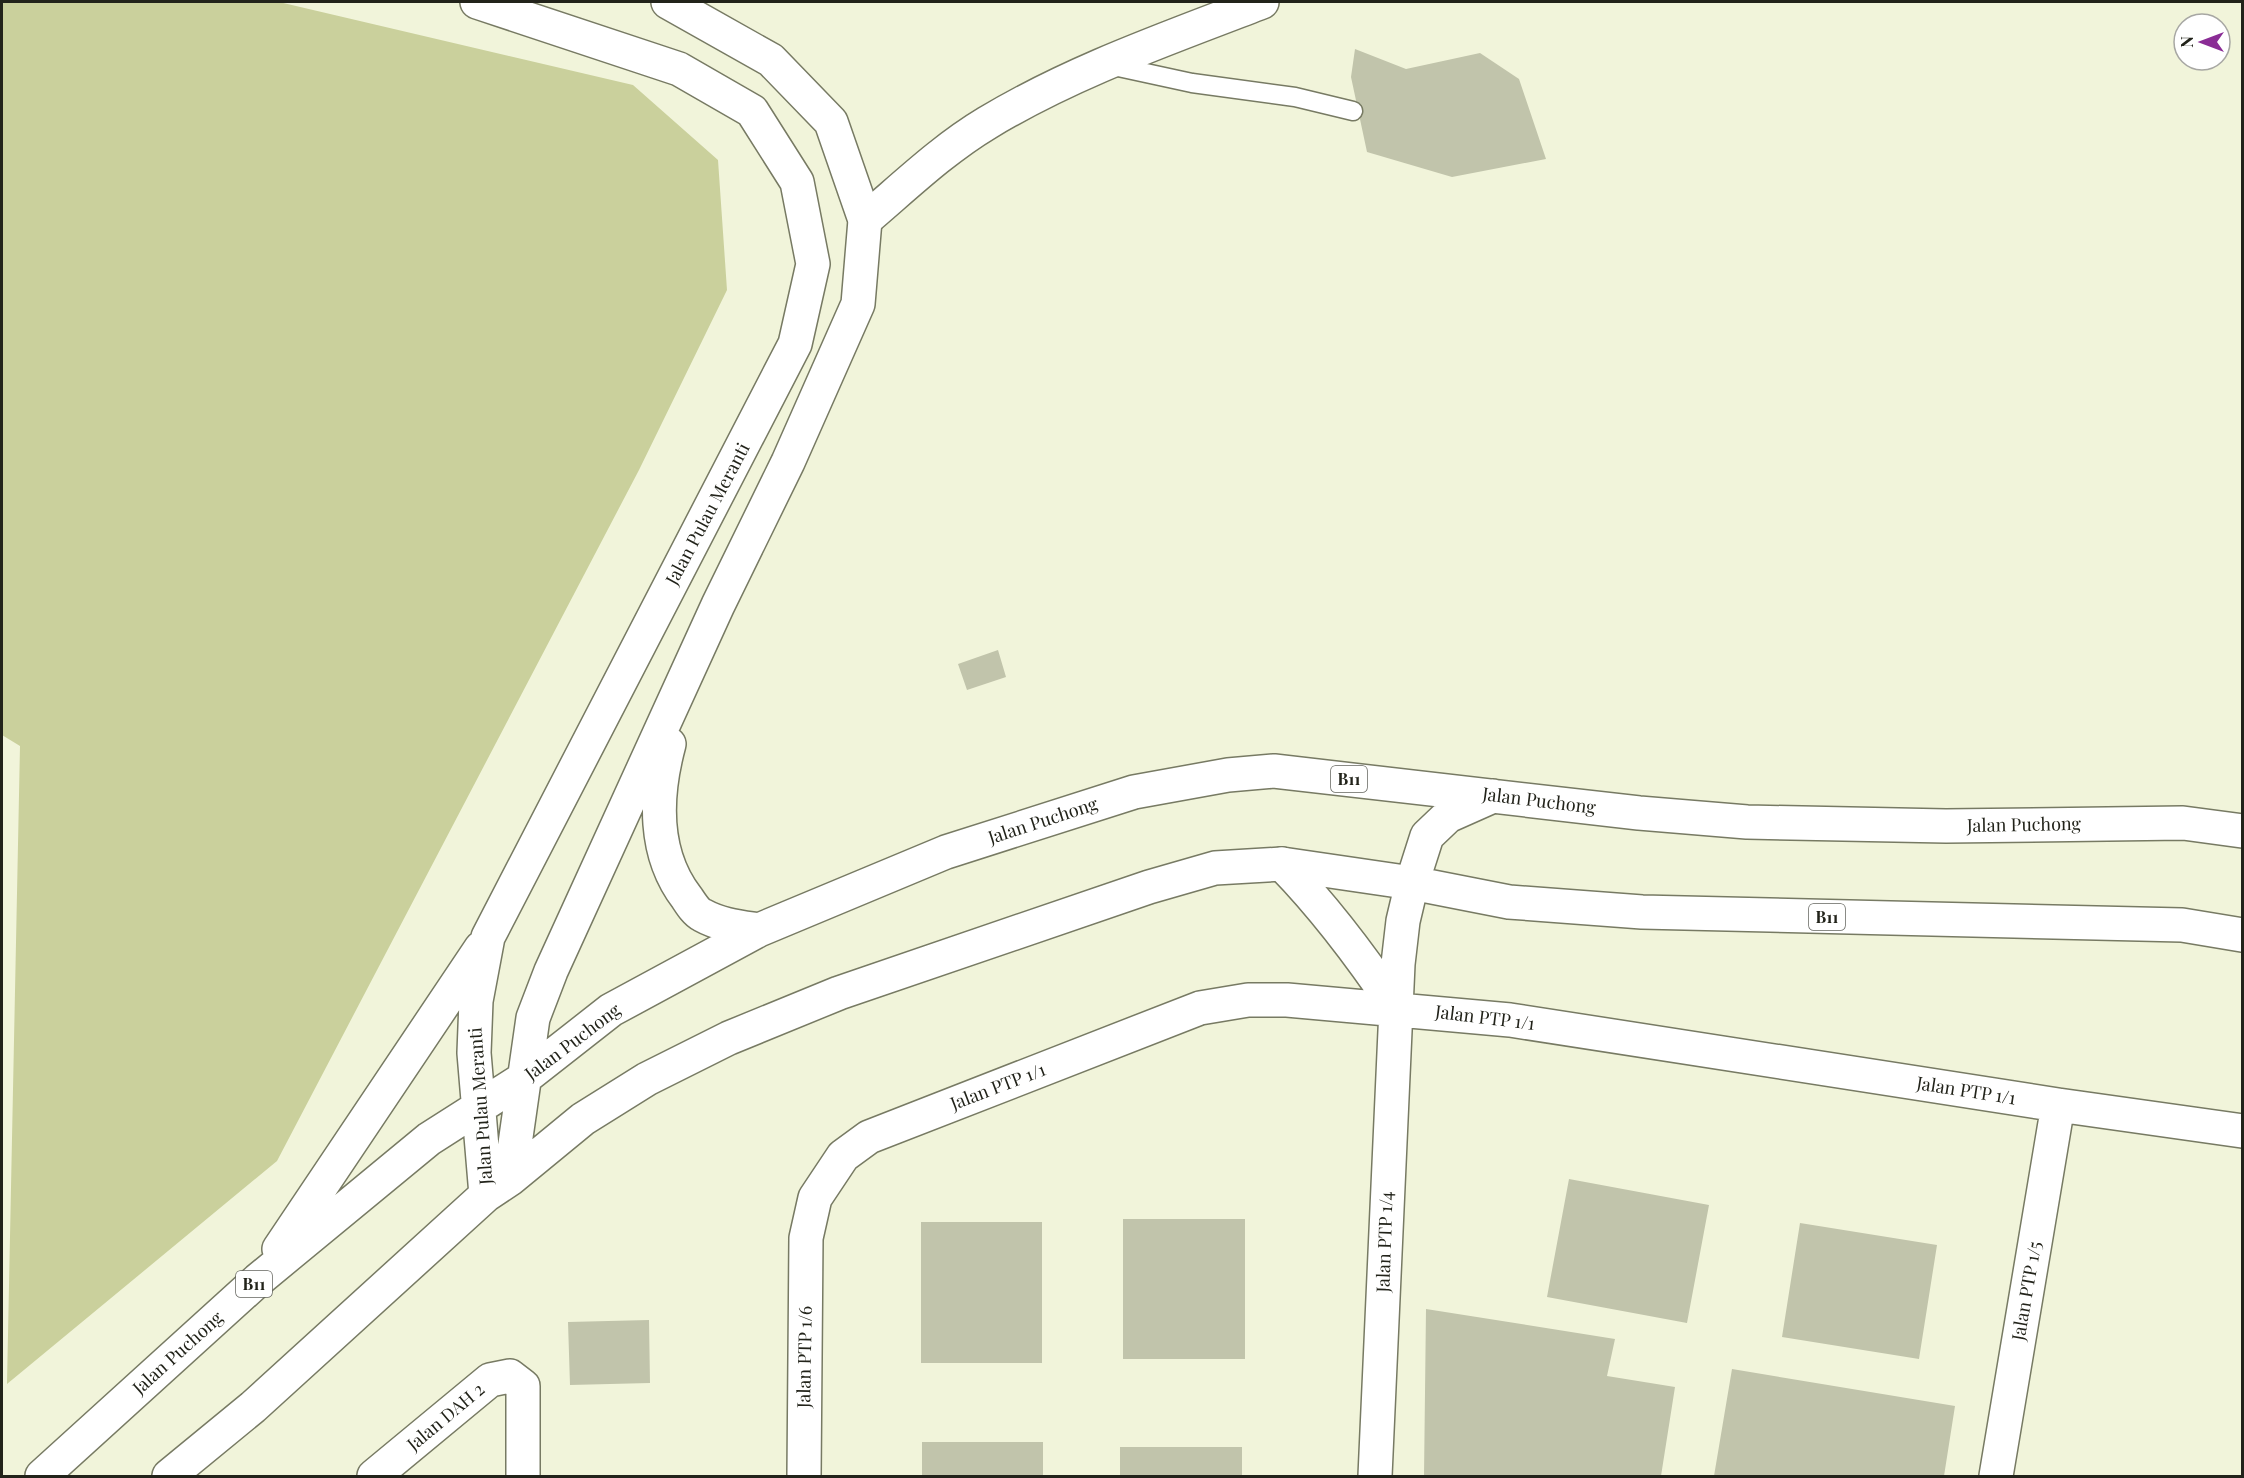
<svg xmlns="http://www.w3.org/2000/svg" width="2244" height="1478" font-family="'Playfair Display',serif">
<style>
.green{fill:#cad09c}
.building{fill:#c1c4ab}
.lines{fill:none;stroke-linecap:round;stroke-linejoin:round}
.service-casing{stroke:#777a63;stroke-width:21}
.minor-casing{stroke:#777a63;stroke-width:36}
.primary-casing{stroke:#777a63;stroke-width:36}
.service{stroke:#fff;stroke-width:18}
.minor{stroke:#fff;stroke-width:33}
.primary{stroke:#fff;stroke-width:33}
.labels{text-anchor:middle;stroke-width:4.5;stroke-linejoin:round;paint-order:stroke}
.shield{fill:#fff;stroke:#64655f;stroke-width:1.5}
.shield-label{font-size:16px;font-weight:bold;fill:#22231a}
.street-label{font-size:18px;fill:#22231a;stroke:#fff}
</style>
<rect width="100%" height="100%" fill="#f1f4da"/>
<path class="green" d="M2 2H279L633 85 718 160 727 290 639 470 277 1161 7 1384 20 746 2 735Z"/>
<path class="building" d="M1355 49 1406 69 1480 53 1519 79 1546 159 1452 177 1367 152 1351 77Z
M998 650 1006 677 967 690 958 664Z
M1569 1179 1709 1205 1687 1323 1547 1297Z
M1123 1219H1245V1359H1123Z
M921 1222H1042V1363H921Z
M1800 1223 1937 1245 1919 1359 1782 1337Z
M1426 1309 1615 1339 1607 1376 1675 1387 1661 1476H1424Z
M649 1320 650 1383 570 1385 568 1322Z
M1732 1369 1955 1406 1944 1476H1714Z
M922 1442H1043V1476H922Z
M1120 1447H1242V1476H1120Z"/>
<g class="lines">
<defs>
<path id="service" d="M1109 65 1192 83 1295 97 1353 111"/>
<path id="minor" d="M865 220C904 187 942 150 987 123 1073 71 1169 38 1262 2
M1282 864C1326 909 1361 956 1396 1008
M374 1476 490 1380 510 1376 523 1386V1476
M804 1476 806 1238 815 1198 843 1156 869 1137 1200 1008 1248 1000H1287L1510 1020 2058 1105 2242 1131
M1375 1476 1398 964 1403 921 1412 883
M1996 1476 2058 1105"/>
<path id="primary" d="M477 2 679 69 752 111 797 182 813 264 795 344 488 937 476 1001 474 1053 486 1195
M669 744C655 796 653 854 687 898 691 904 696 912 702 915 720 925 739 927 759 930
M1412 883 1427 836 1448 816 1493 796
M510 1179 533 1018 551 971 718 605 788 462 858 304 865 220 831 122 771 60 668 2
M279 1249 481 948
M42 1476 258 1280 429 1139 523 1079 611 1010 759 930 946 852 1134 792 1228 775 1274 771 1639 813 1747 822 1946 826 2183 823 2242 831
M169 1476 253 1407 486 1195 510 1179 583 1119 647 1079 729 1038 839 993 1149 887 1215 868 1282 864 1412 883 1509 902 1642 912 2182 925 2242 935"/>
</defs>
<use href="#service" class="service-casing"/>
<use href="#minor" class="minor-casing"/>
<use href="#primary" class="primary-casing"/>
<use href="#service" class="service"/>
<use href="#minor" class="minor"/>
<use href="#primary" class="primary"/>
</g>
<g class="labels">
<g class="shield">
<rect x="1331" y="766" width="36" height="26" rx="4.5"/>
<rect x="1809" y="904" width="36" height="26" rx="4.5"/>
<rect x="236" y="1271" width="36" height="26" rx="4.5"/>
</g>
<g class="shield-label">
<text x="1349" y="785">B11</text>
<text x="1827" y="923">B11</text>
<text x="254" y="1290">B11</text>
</g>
<g class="street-label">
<text transform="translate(708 514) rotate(-62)" y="6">Jalan Pulau Meranti</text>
<text transform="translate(1539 801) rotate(7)" y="6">Jalan Puchong</text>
<text transform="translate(1043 821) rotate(-18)" y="6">Jalan Puchong</text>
<text transform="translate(2024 825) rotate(-1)" y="6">Jalan Puchong</text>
<text transform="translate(1485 1018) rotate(7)" y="6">Jalan PTP 1/1</text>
<text transform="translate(573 1042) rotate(-37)" y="6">Jalan Puchong</text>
<text transform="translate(998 1087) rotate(-21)" y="6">Jalan PTP 1/1</text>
<text transform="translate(1966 1091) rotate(9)" y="6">Jalan PTP 1/1</text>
<text transform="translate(481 1106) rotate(-94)" y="6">Jalan Pulau Meranti</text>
<text transform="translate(1385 1242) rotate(-88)" y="6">Jalan PTP 1/4</text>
<text transform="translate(2027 1291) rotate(-80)" y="6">Jalan PTP 1/5</text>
<text transform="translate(178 1353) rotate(-42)" y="6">Jalan Puchong</text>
<text transform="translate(805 1357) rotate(-89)" y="6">Jalan PTP 1/6</text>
<text transform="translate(446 1417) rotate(-40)" y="6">Jalan DAH 2</text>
</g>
</g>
<rect width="2244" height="1478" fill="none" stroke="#22231a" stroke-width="6"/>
<g transform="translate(2202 42) rotate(270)"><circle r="28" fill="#ffffff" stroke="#a7a7a3" stroke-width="1.5"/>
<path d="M0-4.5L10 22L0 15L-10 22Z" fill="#8a2c95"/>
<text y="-9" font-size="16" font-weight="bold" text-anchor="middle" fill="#22231a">N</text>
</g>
</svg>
